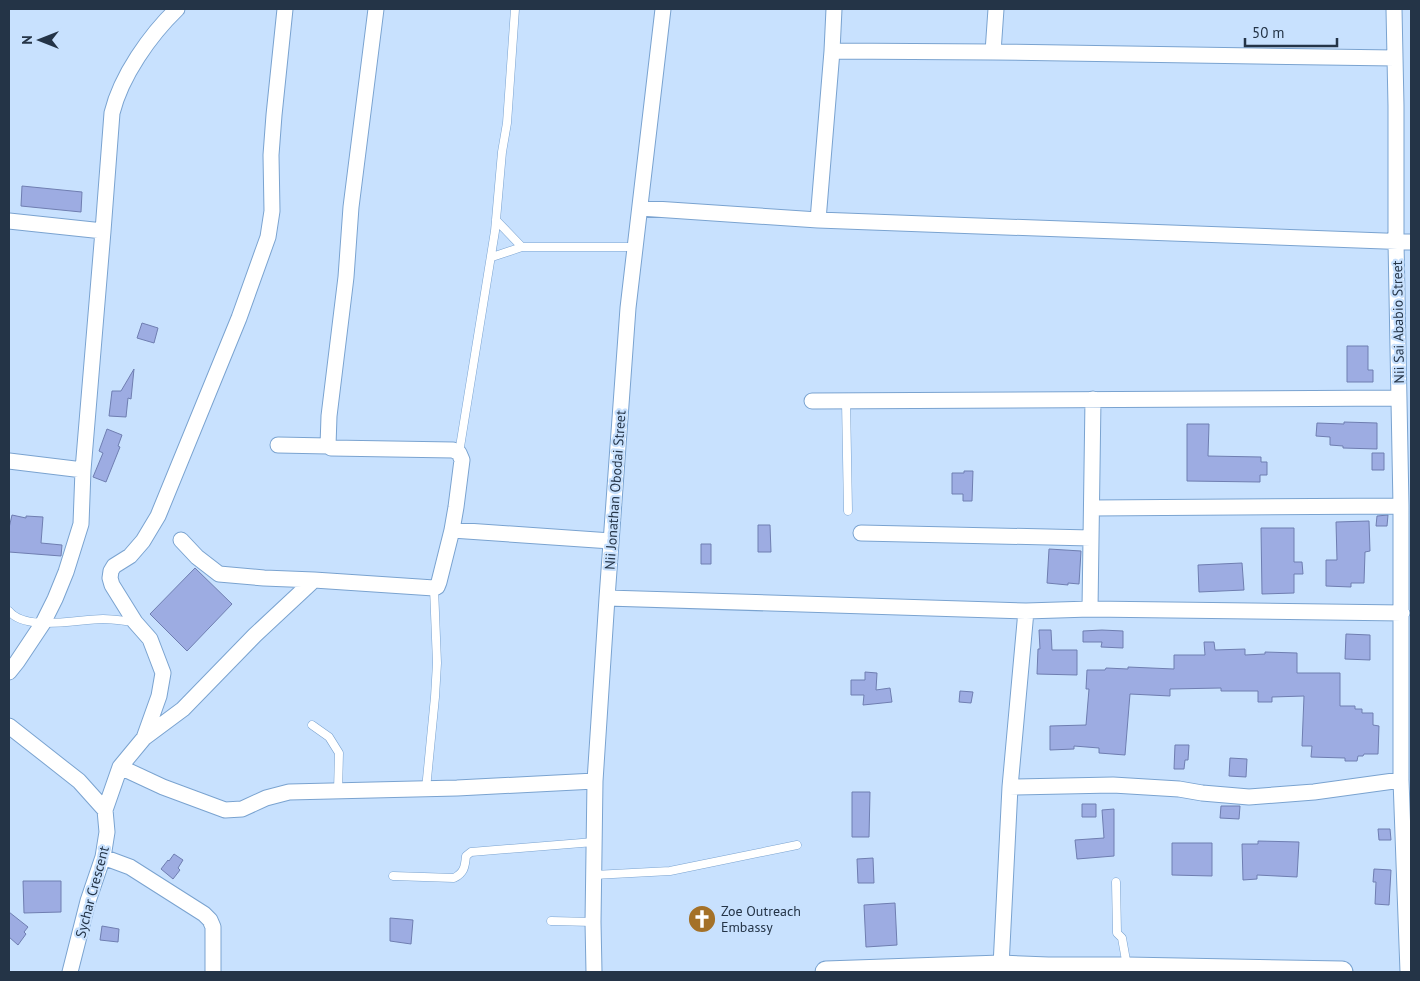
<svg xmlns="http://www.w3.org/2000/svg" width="1420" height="981" font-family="'PT Sans',sans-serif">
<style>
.building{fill:#9dace2;stroke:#6f7eb1}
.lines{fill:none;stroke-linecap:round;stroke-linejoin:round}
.lane-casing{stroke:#7aa3d0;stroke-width:9}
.street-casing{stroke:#7aa3d0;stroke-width:17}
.secondary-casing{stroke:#7aa3d0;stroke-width:23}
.lane{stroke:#fff;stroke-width:8}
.street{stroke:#fff;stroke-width:15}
.secondary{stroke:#fff;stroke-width:21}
.labels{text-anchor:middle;stroke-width:4.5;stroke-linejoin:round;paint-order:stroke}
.street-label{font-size:14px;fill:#243447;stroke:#c8e1fe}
.poi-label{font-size:14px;fill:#243447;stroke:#c8e1fe;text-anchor:start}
</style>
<rect width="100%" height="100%" fill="#c8e1fe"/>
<path class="building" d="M22 186 82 192 81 212 21 206Z
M142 323 158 328 154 343 137 338Z
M1347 346H1368V370H1373V382H1347Z
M134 369 131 399 128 398 126 417 109 416 112 391H121Z
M1344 422 1377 423V449L1343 448V446L1330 445V437L1316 436 1317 423 1344 424Z
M1187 424H1209L1208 456 1261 457V462H1267V475H1260V482L1187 481Z
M107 429 122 435 118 446 120 447 106 482 93 477 103 453 99 451Z
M1372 453H1384V470H1372Z
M964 471H973L972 501H963V494H952V473H964Z
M12 515 26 518V516L43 517 41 543 62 545 61 556 9 552V528Z
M1388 515 1387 526H1376L1377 516Z
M1369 521 1370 551 1365 552 1364 583H1351V587L1326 586V560H1337L1336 522Z
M758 525H770L771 552H758Z
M1261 528H1294V562H1302L1303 574H1294V593L1262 594Z
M701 544H711V564H701Z
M1049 549 1081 551 1079 584 1068 583V585L1047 583Z
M1242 563 1244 590 1199 592 1198 565Z
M195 568 232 604 187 651 150 614Z
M1039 630H1051L1052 650H1077V675L1037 674 1038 649H1040Z
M1102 630 1123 631V648L1101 647 1102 642H1083V631Z
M1346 634 1370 635V660L1345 659Z
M1204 642H1214L1215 650 1245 649V655L1265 654V652L1297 653V673H1340V706H1355V709H1362V713H1373V725L1379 726 1378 754H1364L1363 756H1358L1357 761H1345V758L1311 757 1312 746H1302L1304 696 1272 697V702H1258V691H1221V688L1170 689V696L1130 694 1125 755 1099 753V748L1074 746V749L1050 750V726L1086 725 1089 689H1086L1087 670H1105L1106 668 1128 669V667L1174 669V655H1205Z
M865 672 877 673 876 690 890 688 892 702 863 705 864 695H851V680H865Z
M960 691 973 692 971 703 959 702Z
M1175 745H1189L1188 760H1185L1184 769H1174Z
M1230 758 1247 759 1246 777 1229 776Z
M852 792H870L869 837H852Z
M1082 804H1096V817H1082Z
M1221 806H1240L1239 819 1220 818Z
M1114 809V856L1077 859 1075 840 1104 838 1102 810Z
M1378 829H1390L1391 840H1379Z
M1258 841 1299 842 1297 877 1257 875V879L1243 880 1242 844H1258Z
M1172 843H1212V876L1172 875Z
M174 854 183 860 178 868 180 870 173 879 161 869 168 860 169 861Z
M873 858 874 883H858L857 859Z
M1374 869 1391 870 1389 905 1375 904 1376 882H1373Z
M23 881H61V912L24 913Z
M895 903 897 945 866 947 864 905Z
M9 912 28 927 24 932 26 934 18 945 9 937Z
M390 918 413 920 411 944 390 941Z
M102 926 119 929 118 942 100 940Z"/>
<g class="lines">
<defs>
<path id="lane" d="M522 247H635
M492 257 522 247 496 220
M846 401 848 511
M459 453 495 231 502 152 507 123 515 9
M9 611C26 632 78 619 103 619 114 619 124 621 135 622
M312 725 329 737 339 753 338 791
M426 789 435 697 437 663 434 588
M594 875 670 871 797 845
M393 876 454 878C464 873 465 867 466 856L471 852 594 842
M1116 882 1117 933 1122 938 1127 966
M551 921 593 922"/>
<path id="street" d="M376 9 351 207 346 277 329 416 328 446 331 448 453 450 459 453 462 460 456 507 452 530
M1394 9 1396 106V242L1401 506V780L1408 972
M832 51 993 52 1395 58
M993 52 996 9
M640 208 818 220 1411 242
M818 220 832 51 834 9
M9 221 103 231
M812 401 1399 398
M278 445 328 446
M9 461 83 470
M1092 508 1401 506
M861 533 1091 538
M181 540 197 557 219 574 264 578 314 580 434 588 437 587 439 582 452 530 611 541
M607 598 1026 611 1090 609 1402 613
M1090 609 1093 399
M9 672 17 662 43 623 55 599 66 572 81 524 83 470 103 231 112 113C121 76 150 35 177 9
M9 726 79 781 105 810
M144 738 159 696 163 673 150 639 135 622 112 585 110 578 111 571 114 566 130 556 143 541 158 516 239 318 268 237 272 211 271 155 274 115 285 9
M120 767 163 787 225 810 242 809 266 798 289 792 457 788 595 781
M1010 787 1113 785 1179 789 1202 793 1249 797 1314 792 1401 780
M103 857 130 867 204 914 210 920 213 927V972
M1001 966 1010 787 1026 611
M70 972 88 901 103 857 107 832 105 810 120 767 144 738 183 709 255 635 314 580
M594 972 593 922 595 781 607 598 628 308 663 9"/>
<path id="secondary" d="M826 972 1001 966 1048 968H1127L1342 972"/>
</defs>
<use href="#lane" class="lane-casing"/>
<use href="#street" class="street-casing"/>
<use href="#secondary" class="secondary-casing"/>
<use href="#lane" class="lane"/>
<use href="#street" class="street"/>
<use href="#secondary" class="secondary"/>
</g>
<defs>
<symbol id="church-disc" viewBox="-11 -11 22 22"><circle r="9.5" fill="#a47128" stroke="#c8e1fe"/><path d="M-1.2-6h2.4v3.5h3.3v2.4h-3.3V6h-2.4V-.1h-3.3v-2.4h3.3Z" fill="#fff"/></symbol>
</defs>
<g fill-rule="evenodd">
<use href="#church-disc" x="686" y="903" width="32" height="32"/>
</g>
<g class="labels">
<g class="street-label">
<text transform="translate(1398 322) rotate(-91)" y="5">Nii Sai Ababio Street</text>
<text transform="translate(615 490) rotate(-86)" y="5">Nii Jonathan Obodai Street</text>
<text transform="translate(92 892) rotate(-75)" y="5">Sychar Crescent</text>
</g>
<g class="poi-label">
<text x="721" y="916">Zoe Outreach<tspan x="721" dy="16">Embassy</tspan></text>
</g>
</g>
<rect width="1420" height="981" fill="none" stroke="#243447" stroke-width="20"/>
<g transform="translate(40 40) rotate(270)" stroke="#c8e1fe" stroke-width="4" paint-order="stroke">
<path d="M0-4L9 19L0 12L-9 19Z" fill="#243447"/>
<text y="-8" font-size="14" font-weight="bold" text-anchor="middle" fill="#243447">N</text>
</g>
<path d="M1245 38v8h92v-8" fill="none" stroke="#243447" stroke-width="2.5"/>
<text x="1252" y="38" font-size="15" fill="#243447" stroke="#c8e1fe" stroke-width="4" paint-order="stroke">50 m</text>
</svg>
